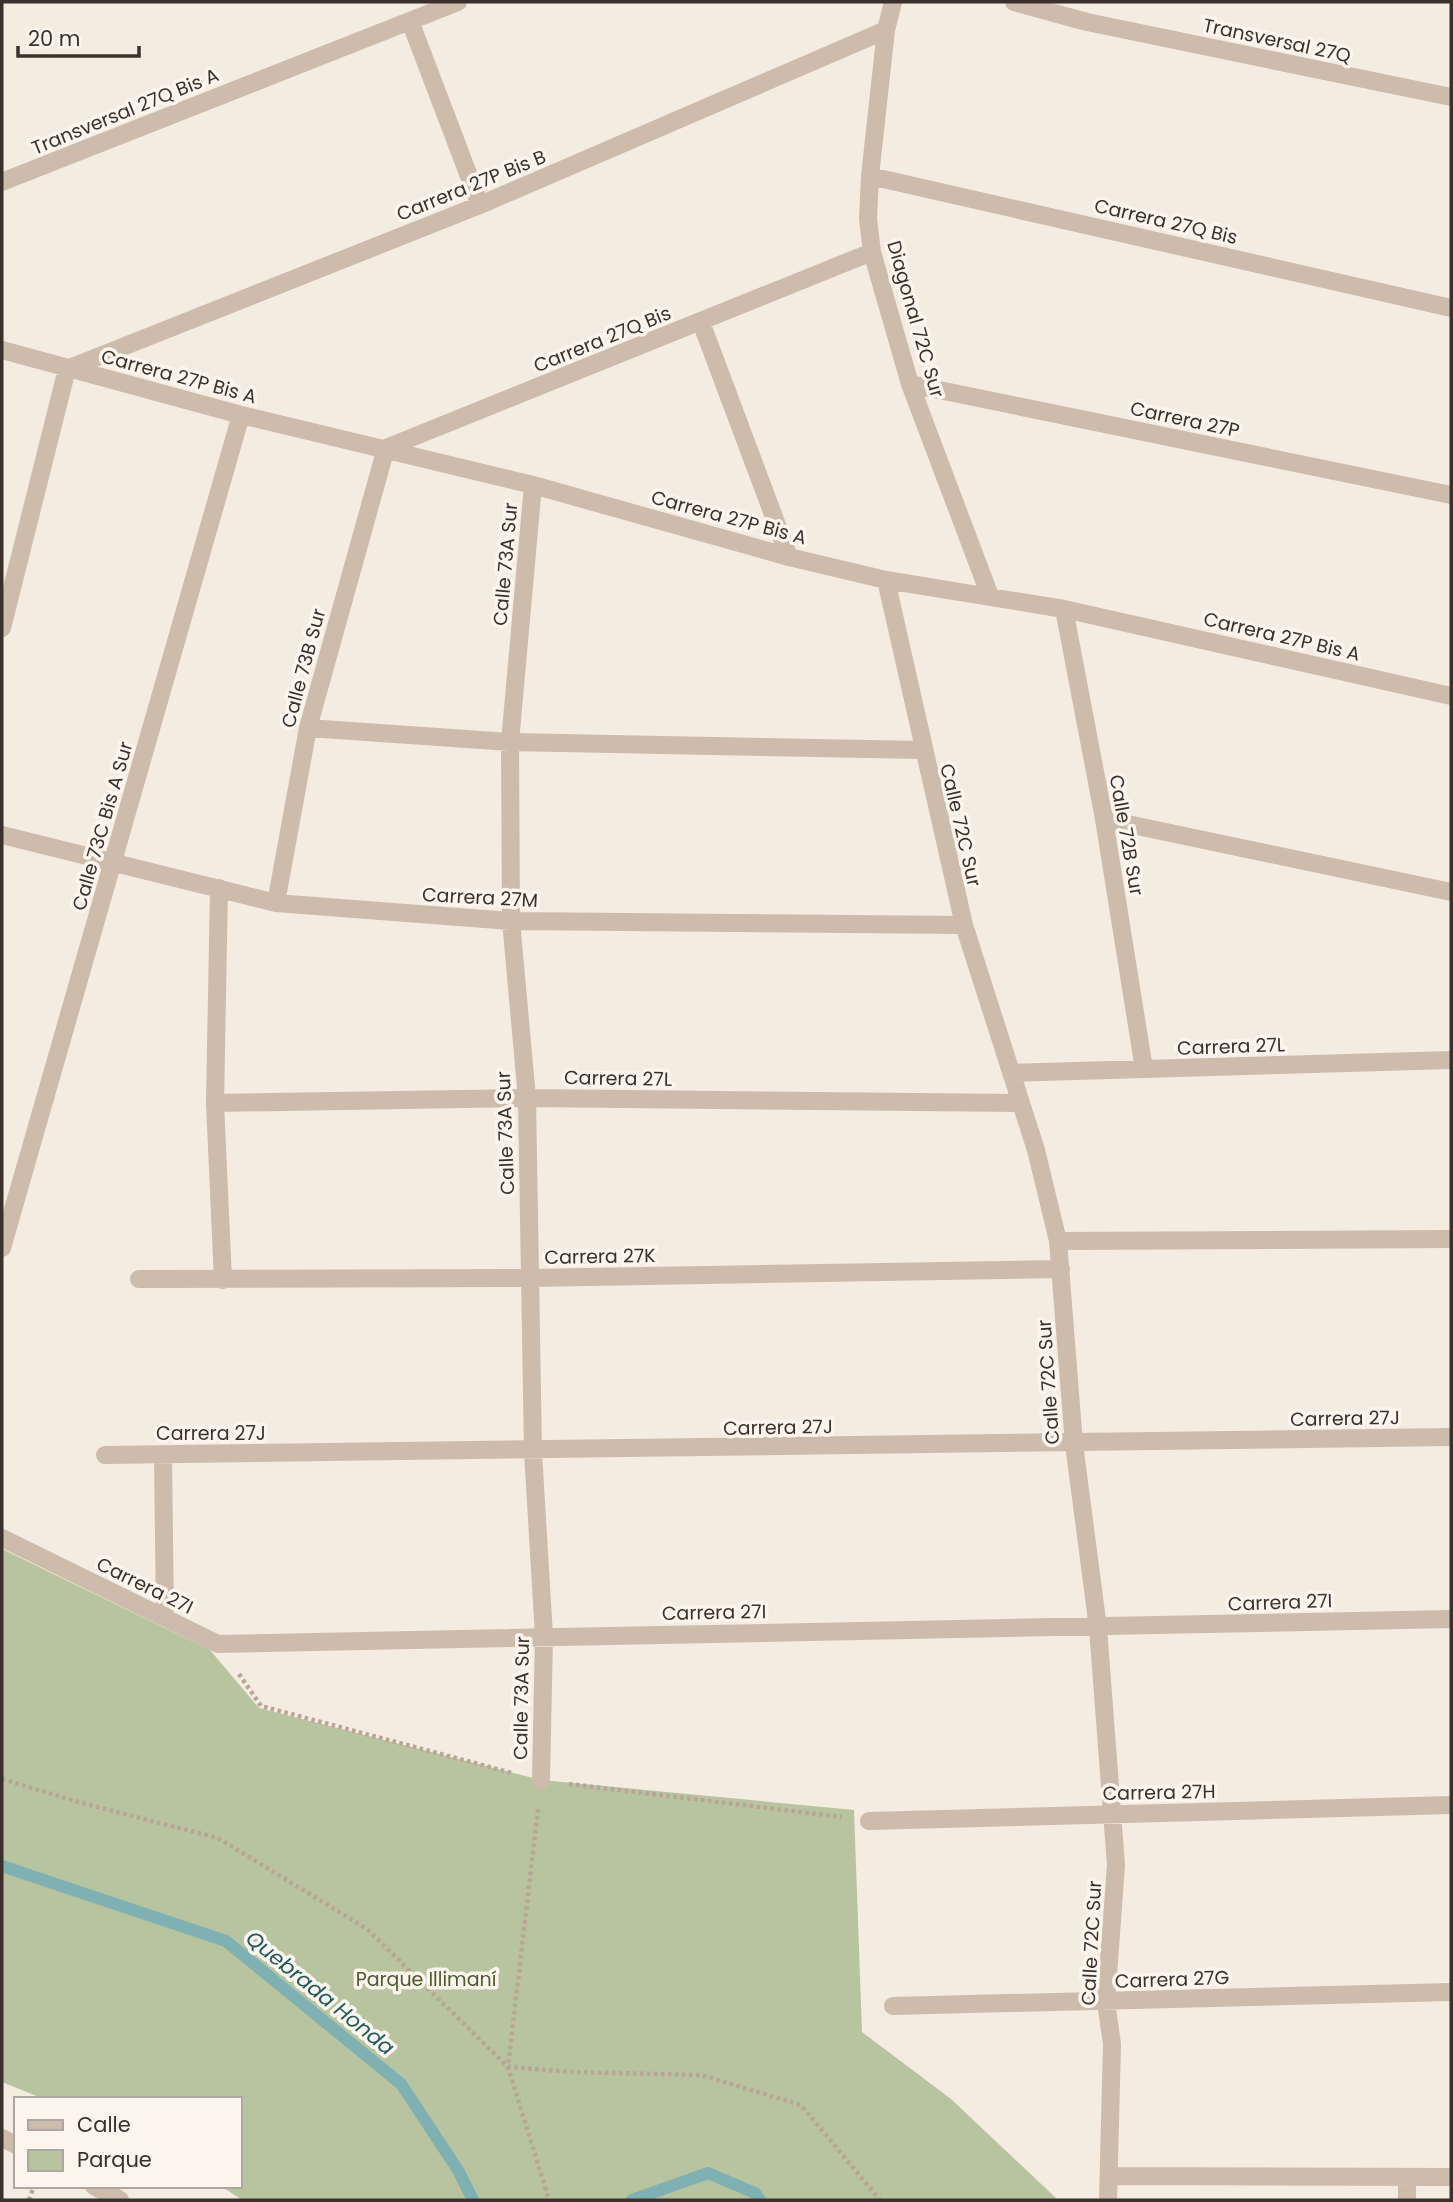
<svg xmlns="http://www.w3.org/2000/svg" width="1453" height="2202" font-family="Poppins,sans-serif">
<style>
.green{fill:#b8c4a0}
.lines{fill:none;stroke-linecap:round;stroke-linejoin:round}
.stream{stroke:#7fb0b2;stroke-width:12}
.path{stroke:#b9a596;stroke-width:4.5;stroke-dasharray:3.5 3.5;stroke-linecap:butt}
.minor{stroke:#cdbbac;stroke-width:18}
.labels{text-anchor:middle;stroke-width:7;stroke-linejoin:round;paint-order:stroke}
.street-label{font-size:19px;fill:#3b302b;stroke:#fbf5ee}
.park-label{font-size:19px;fill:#4a5a2e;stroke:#fbf5ee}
.water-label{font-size:21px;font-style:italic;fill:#1f5a5e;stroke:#fbf5ee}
</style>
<rect width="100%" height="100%" fill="#f4ebe1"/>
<path class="green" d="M2 1549 210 1650 259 1708 541 1780 854 1810 862 2032 951 2099 1058 2200H242L221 2186H240V2099H44L2 2082Z"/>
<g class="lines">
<path class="stream" d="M2 1866 226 1941 401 2084 458 2170 473 2200
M632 2200 708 2173 755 2193 760 2200"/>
<path class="path" d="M239 1674 261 1706 512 1773
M2 1779 82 1803 218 1838 367 1929 508 2067 572 2072 701 2075 801 2105 880 2200
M569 1784 842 1817
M538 1809 508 2067 549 2200
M29 2200 34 2186"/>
<path class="minor" d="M893 2 886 30 870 176 868 219 872 252 910 384 990 596
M1014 2 1087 22 1451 97
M410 21 480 205
M870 176 1451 308
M2 182 458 2
M701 322 789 557
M2 350 241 415 533 485 789 557 886 580 1064 609 1451 696
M910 384 1451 495
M533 485 510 742 511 921 527 1098 533 1452 544 1636 541 1780
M886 580 964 925 1036 1150 1058 1241 1074 1444 1098 1628 1116 1865 1106 2002 1112 2044 1108 2200
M1064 609 1104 819 1144 1069
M2 628 67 369 480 205 886 30
M308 728 510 742 922 750
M1104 819 1451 892
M2 835 276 903 511 921 964 925
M219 888 215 1103 223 1280
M276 903 308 728 386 448 872 252
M1011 1073 1451 1060
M215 1103 527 1098 1021 1103
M1058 1241 1451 1239
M2 1248 241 415
M139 1279 530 1278 1061 1269
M105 1455 1451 1437
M163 1455 165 1618
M2 1538 218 1644 1451 1619
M869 1821 1451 1805
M893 2006 1451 1992
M2 2138 16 2145
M1110 2176 1451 2177
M94 2186 120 2200
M1407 2200V2177"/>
</g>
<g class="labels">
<g class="street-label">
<text transform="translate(1277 40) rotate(12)" y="7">Transversal 27Q</text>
<text transform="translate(125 111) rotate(-22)" y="7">Transversal 27Q Bis A</text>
<text transform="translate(471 185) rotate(-22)" y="7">Carrera 27P Bis B</text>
<text transform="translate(1166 221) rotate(13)" y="7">Carrera 27Q Bis</text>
<text transform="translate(916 319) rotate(74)" y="7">Diagonal 72C Sur</text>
<text transform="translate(602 339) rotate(-22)" y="7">Carrera 27Q Bis</text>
<text transform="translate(179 376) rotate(15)" y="7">Carrera 27P Bis A</text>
<text transform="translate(1185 419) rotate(12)" y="7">Carrera 27P</text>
<text transform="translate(729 517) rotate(15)" y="7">Carrera 27P Bis A</text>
<text transform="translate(505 564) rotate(-85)" y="7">Calle 73A Sur</text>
<text transform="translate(1282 636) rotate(13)" y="7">Carrera 27P Bis A</text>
<text transform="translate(303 668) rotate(-75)" y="7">Calle 73B Sur</text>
<text transform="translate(961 825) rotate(77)" y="7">Calle 72C Sur</text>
<text transform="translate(102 826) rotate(-74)" y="7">Calle 73C Bis A Sur</text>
<text transform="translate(1127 835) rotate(80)" y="7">Calle 72B Sur</text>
<text transform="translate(480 897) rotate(3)" y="7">Carrera 27M</text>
<text transform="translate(1231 1046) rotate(-2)" y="7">Carrera 27L</text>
<text transform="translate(618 1078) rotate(1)" y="7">Carrera 27L</text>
<text transform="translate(505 1133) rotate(-92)" y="7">Calle 73A Sur</text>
<text transform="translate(600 1256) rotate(-1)" y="7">Carrera 27K</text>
<text transform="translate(1048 1382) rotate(-94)" y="7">Calle 72C Sur</text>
<text transform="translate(1345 1418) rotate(-1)" y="7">Carrera 27J</text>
<text transform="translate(778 1427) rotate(-1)" y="7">Carrera 27J</text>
<text x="211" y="1440">Carrera 27J</text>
<text transform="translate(145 1585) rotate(26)" y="7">Carrera 27I</text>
<text transform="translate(1280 1602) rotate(-2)" y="7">Carrera 27I</text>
<text transform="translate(714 1612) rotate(-1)" y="7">Carrera 27I</text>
<text transform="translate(521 1698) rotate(-89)" y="7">Calle 73A Sur</text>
<text transform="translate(1159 1792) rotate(-1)" y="7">Carrera 27H</text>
<text transform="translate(1091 1943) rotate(-87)" y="7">Calle 72C Sur</text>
<text transform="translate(1172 1979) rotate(-2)" y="7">Carrera 27G</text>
</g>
<g class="park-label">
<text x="426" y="1986">Parque Illimaní</text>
</g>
<g class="water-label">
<text transform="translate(320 1993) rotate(39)" y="7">Quebrada Honda</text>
</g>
</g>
<rect width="1453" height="2202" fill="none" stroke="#3b302b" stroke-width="7"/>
<rect x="14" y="2097" width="228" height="91" fill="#fbf5ee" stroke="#aea6a0" stroke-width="2"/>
<rect x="28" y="2120" width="35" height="10" fill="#cdbbac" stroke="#aea6a0" stroke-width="2"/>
<text x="77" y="2132" font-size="21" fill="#3b302b">Calle</text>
<rect x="28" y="2150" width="35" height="21" fill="#b8c4a0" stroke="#aea6a0" stroke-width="2"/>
<text x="77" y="2167" font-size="21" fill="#3b302b">Parque</text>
<path d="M18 46v10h121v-10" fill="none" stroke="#3b302b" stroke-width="3.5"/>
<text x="28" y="46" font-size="21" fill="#3b302b" stroke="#fbf5ee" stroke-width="5" paint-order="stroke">20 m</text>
</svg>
